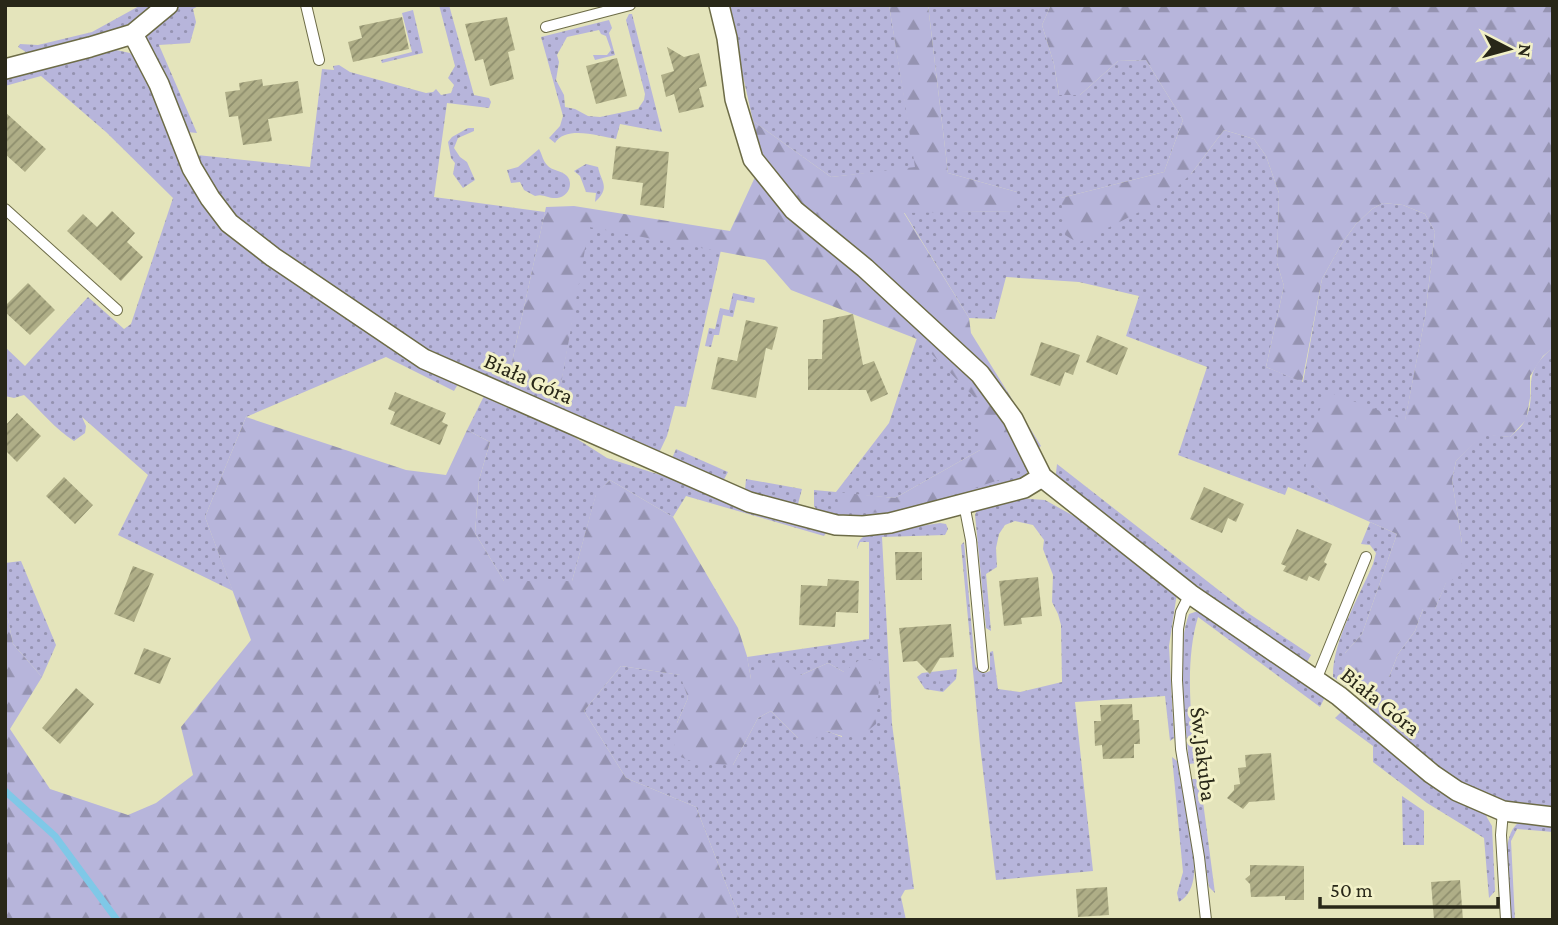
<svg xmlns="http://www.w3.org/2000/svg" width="1558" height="925" font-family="'Crimson Pro',serif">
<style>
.grass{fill:url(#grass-dots)}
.forest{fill:url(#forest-firs)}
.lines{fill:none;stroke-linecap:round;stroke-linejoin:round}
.stream{stroke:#7fc8e7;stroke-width:7}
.building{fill:url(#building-hatch)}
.service-casing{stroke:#6d6c47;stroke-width:12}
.minor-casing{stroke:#6d6c47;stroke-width:22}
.service{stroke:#fff;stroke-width:10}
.minor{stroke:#fff;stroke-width:19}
.labels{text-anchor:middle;stroke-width:6;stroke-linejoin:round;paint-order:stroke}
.street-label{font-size:23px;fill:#282718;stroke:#f2f1c8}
</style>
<defs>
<pattern id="grass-dots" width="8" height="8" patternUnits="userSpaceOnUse" patternTransform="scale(1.75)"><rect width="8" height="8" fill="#b7b5db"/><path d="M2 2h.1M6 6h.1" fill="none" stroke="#9593b1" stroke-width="1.8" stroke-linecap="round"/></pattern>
<pattern id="forest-firs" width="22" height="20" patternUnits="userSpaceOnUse" patternTransform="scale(1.75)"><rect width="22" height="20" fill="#b7b5db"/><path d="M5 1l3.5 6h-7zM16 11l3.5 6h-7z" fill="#9593b1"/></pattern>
<pattern id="building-hatch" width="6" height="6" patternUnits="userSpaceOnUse" patternTransform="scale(1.75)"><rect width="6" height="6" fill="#afae87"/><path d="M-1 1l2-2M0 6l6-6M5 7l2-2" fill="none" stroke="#8e8e6d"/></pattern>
</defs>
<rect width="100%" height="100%" fill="#e4e4bb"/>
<path class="grass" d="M141 5H157C120 36 74 43 29 54L18 47 20 44 38 45 92 32Z
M176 5H200L193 9 196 22 190 43 159 45 197 133 187 132 146 40 148 33Z
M439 5H449L474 95 489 98 491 102 489 108 447 103 434 197 545 212 510 371 560 389 588 226 721 250 686 407 675 406 667 436 658 455 423 350 255 234 224 205 207 181 197 155 310 167 322 69 334 70 333 66 339 65 350 72 426 93 433 92 436 89 441 95 451 93 454 85 448 78 455 66Z
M727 5H889L916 168 831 177 753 121Z
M928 5H1051L1042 25 1054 64 1059 95H1080L1118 61 1146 60 1183 120 1164 172 1061 198 1191 174 1224 130 1254 139 1266 156 1279 193 1277 263 1284 286 1266 367 1303 382 1322 279 1342 243 1356 224 1372 209 1383 203 1403 205 1425 214 1435 232 1425 317 1405 421 1305 471 1334 506 1288 487 1285 495 1178 455 1207 367 1126 336 1139 296 1079 282 1006 277 995 319 969 318 904 212 1017 211V192L948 173Z
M413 10 423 53 382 63 381 60 412 52 402 13Z
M629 14H632L662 132 620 124 616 139C600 136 565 125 555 143L549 138 560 126 563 116 541 37 609 20 612 28 609 33 615 55 595 60 593 55H607L611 50 606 36 601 34 599 30 567 37 557 55 559 62 556 80 564 95 565 107 575 109 588 116 600 117 638 109 644 100 645 94 626 20Z
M107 48 130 53 139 62 155 91 186 180 212 214 458 384 454 391 386 357 246 417 205 517 233 591 118 535 148 475 82 417 86 426 85 433 74 441C55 429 41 411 24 395L14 398 5 396V347L25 366 88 297 124 329 131 324 173 198 106 132 41 76 5 86V76Z
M468 128H474V131L458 138 454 148 460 157 467 162 475 180 463 188 453 174 455 163 451 158 448 142 452 137Z
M539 149C542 154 543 161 547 165 552 171 561 170 567 176 574 184 568 197 557 198 548 199 544 193 535 196L524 190 520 182 511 183 507 170 518 167Z
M586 164 598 167C601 182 611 187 595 202L596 193 586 192 580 176 574 171Z
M733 293 755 298 754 303 737 300 733 317 723 315 719 335H714L711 347 705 346 709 328 715 329 720 308 729 310Z
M917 338 980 402V450L895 498 836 493 898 513 1027 458V475L1022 479C963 496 880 531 819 513L814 506V490L836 492 889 423Z
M1553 348V811L1506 804 1469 790 1403 741 1353 691 1333 677C1332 642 1359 597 1373 564L1376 553 1370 545 1361 544 1370 522 1397 534 1362 634 1345 653 1389 677 1398 654 1415 631 1423 609H1435L1462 543 1452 480 1456 461 1482 434 1510 437C1515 432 1523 426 1525 420 1540 391 1517 376 1553 348Z
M485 394 560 428 607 458 673 479 732 503 826 533 824 536 686 496 673 517 610 480 596 495 572 581H504L475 533 479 480 490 442 467 430Z
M676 449 728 472 722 483 671 461Z
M1057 464 1248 613 1311 655 1306 664 1193 585 1055 482Z
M746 479 802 489 798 504 794 507 748 495 745 490Z
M1018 498 1045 500 1072 515 1102 534 1177 593 1169 646 1174 738 1170 741 1165 696 1075 702 1093 871 996 880 980 745 961 545 964 542 975 664 978 671 985 673 990 671V652L993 651 998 689 1020 692 1062 682 1061 625 1058 614 1052 602 1053 575 1043 549 1044 540 1033 525 1015 521 1005 525 999 534 996 548 997 567 986 574 991 631 986 628 975 515 977 509Z
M940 523 946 524 948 529 945 535 882 537 892 724 914 889 905 890 901 897 906 920H740L696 807 626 778 584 711 621 666 681 675 688 698 677 723 733 765 758 718 771 711 798 738 827 731 842 737 844 672 828 663 801 675 751 679 747 657 869 639V542H860L857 549C858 540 861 537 870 534Z
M21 561 56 645 42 677 13 644 8 619 5 618V563Z
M1201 610 1322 693 1324 699 1320 707 1198 617C1185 660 1190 718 1197 763L1189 764C1186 721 1174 654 1189 614Z
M957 669 956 679 943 692 925 689 917 677 922 673Z
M1342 711H1345L1446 792 1485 814 1492 826 1495 891 1489 898 1484 838 1427 803 1373 762V746L1335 718Z
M1172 757 1177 761C1182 793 1196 844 1194 874 1193 886 1189 896 1179 902L1177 893 1183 872Z
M1192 779H1200L1215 893 1209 887Z
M1402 796 1424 811V845H1403Z
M1519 822 1553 823V832L1517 829 1511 841 1515 920H1511C1512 894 1496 840 1519 822Z"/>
<path class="forest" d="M889 5H928L948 173 1017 192V211L904 213 969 318 971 333 1041 446 1002 479 898 513 840 512 836 492 895 498 980 450 979 402 917 339 791 290 765 260 589 227 560 390 510 371 546 207 574 206 730 231 756 175 761 157 753 121 831 177 915 167Z
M1051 5H1553V348L1543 356 1530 376V398L1526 420 1510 437 1482 435 1456 461 1452 480 1462 543 1461 575 1446 583 1435 609H1423L1415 631 1398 654 1389 677 1364 685 1348 677 1345 653 1362 634 1397 534 1334 506 1305 472 1309 433 1328 392 1405 420 1425 317 1435 232 1425 214 1403 205 1383 203 1372 209 1356 224 1342 243 1322 279 1302 382 1266 367 1284 286 1277 263 1279 193 1266 156 1254 139 1224 130 1191 174 1163 200 1078 243 1065 235 1061 198 1164 172 1183 120 1146 60 1118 61 1080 95H1059L1054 64 1042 25Z
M246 417 406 470 446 475 467 430 490 442 479 480 475 533 504 581H572L596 494 610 480 673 517 738 628 747 656 751 679 770 663 787 662 801 675 828 663 844 672 863 657 881 663 876 724C859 739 848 740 827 731L809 743 798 738 771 711 758 718 733 765 696 763 673 754 677 723 688 698 680 675 621 666 584 711 626 778 696 807 740 920H5V618L8 619 13 644 42 677 10 729 50 789 128 815 156 803 193 775 181 727 251 640 205 517Z"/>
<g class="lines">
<path class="stream" d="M5 791 55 836 117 920"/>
</g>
<path class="building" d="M402 17 409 49 353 62 348 42 362 38 359 26Z
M507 17 515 50 508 52 514 79 490 86 483 59 475 61 465 24Z
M667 47 684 57 699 53 707 86 699 88 704 107 679 113 674 94 666 97 661 75 674 71Z
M617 58 627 96 596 104 586 66Z
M262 79 263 86 298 81 303 113 268 119 272 141 243 145 238 116 229 117 225 92 240 90 239 83Z
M5 112 46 149 25 172 5 154Z
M616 146 669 152 664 208 640 205 643 183 612 179Z
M112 211 135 233 127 242 143 257 121 281 67 231 83 214 97 227Z
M28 283 55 310 30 335 5 312V306Z
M853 314 863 365 874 361 888 394 871 402 866 390H808V359H822L823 320Z
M746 320 778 327 772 350 766 348 756 398 711 389 718 357 737 361Z
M1097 335 1128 348 1117 375 1086 362Z
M1041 342 1080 355 1073 375 1065 372 1060 386 1030 375Z
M395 392 446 413 442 422 448 425 440 445 390 424 395 412 388 409Z
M17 413 41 436 17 462 5 450V426Z
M64 477 93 505 75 524 46 496Z
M1204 487 1244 504 1236 522 1228 518 1222 533 1190 519Z
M1297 529 1332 544 1324 562 1327 564 1319 581 1309 576 1307 581 1283 571 1286 566 1281 564Z
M895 552H922V580H896Z
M133 566 154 574 134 622 114 614Z
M1038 577 1042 616 1021 618 1022 624 1004 626 999 581Z
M828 579 859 581 858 613 836 612 835 627 799 625 801 585 827 586Z
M951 624 954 657 940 658 930 674 917 661 903 662 899 628Z
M144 648 171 658 160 684 134 674Z
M76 688 94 704 60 744 42 728Z
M1132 704 1133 720H1139L1140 744H1134V758L1103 759 1102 745 1095 746 1094 721H1101L1100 705Z
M1271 753 1275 800 1249 802 1243 809 1227 798 1234 790V785L1240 784 1238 768 1246 767 1245 755Z
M1250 865 1304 866V900H1285V896L1251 897 1250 884 1245 879 1250 875Z
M1460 880 1463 920H1434L1431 882Z
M1107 887 1109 915 1078 917 1076 889Z"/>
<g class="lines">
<defs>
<path id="service" d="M306 5 319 60
M546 27 630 5
M5 209 117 310
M964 504 971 540 983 667
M1190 594 1181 612 1178 629 1177 680 1181 749 1199 857 1206 920
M1316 680 1366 557
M1503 811 1501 835 1506 920"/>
<path id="minor" d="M719 5 727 38 735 99 753 159 794 210 865 268 980 374 1013 419 1042 477 1190 594 1339 696 1432 774 1457 791 1503 811 1553 817
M133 34 159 84 192 168 210 198 229 223 273 257 424 359 749 502 836 525 863 526 890 523 1024 488 1042 477
M5 69 90 47 133 34 168 5"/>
</defs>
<use href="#service" class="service-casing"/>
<use href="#minor" class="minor-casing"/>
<use href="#service" class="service"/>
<use href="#minor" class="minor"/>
</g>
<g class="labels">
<g class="street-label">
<text transform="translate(529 378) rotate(24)" y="8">Biała Góra</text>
<text transform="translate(1381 701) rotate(39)" y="8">Biała Góra</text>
<text transform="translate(1204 754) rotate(83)" y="8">Św.Jakuba</text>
</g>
</g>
<rect width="1558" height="925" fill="none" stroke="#282718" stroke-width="14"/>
<g transform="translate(1509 49) rotate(96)" stroke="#f2f1c8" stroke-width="5" paint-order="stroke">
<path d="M0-5L12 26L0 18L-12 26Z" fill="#282718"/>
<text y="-10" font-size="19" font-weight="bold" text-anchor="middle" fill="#282718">N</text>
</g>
<path d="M1320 897v10h178v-10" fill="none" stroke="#282718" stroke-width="3.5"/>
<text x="1330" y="897" font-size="21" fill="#282718" stroke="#f2f1c8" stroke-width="5" paint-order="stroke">50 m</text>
</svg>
